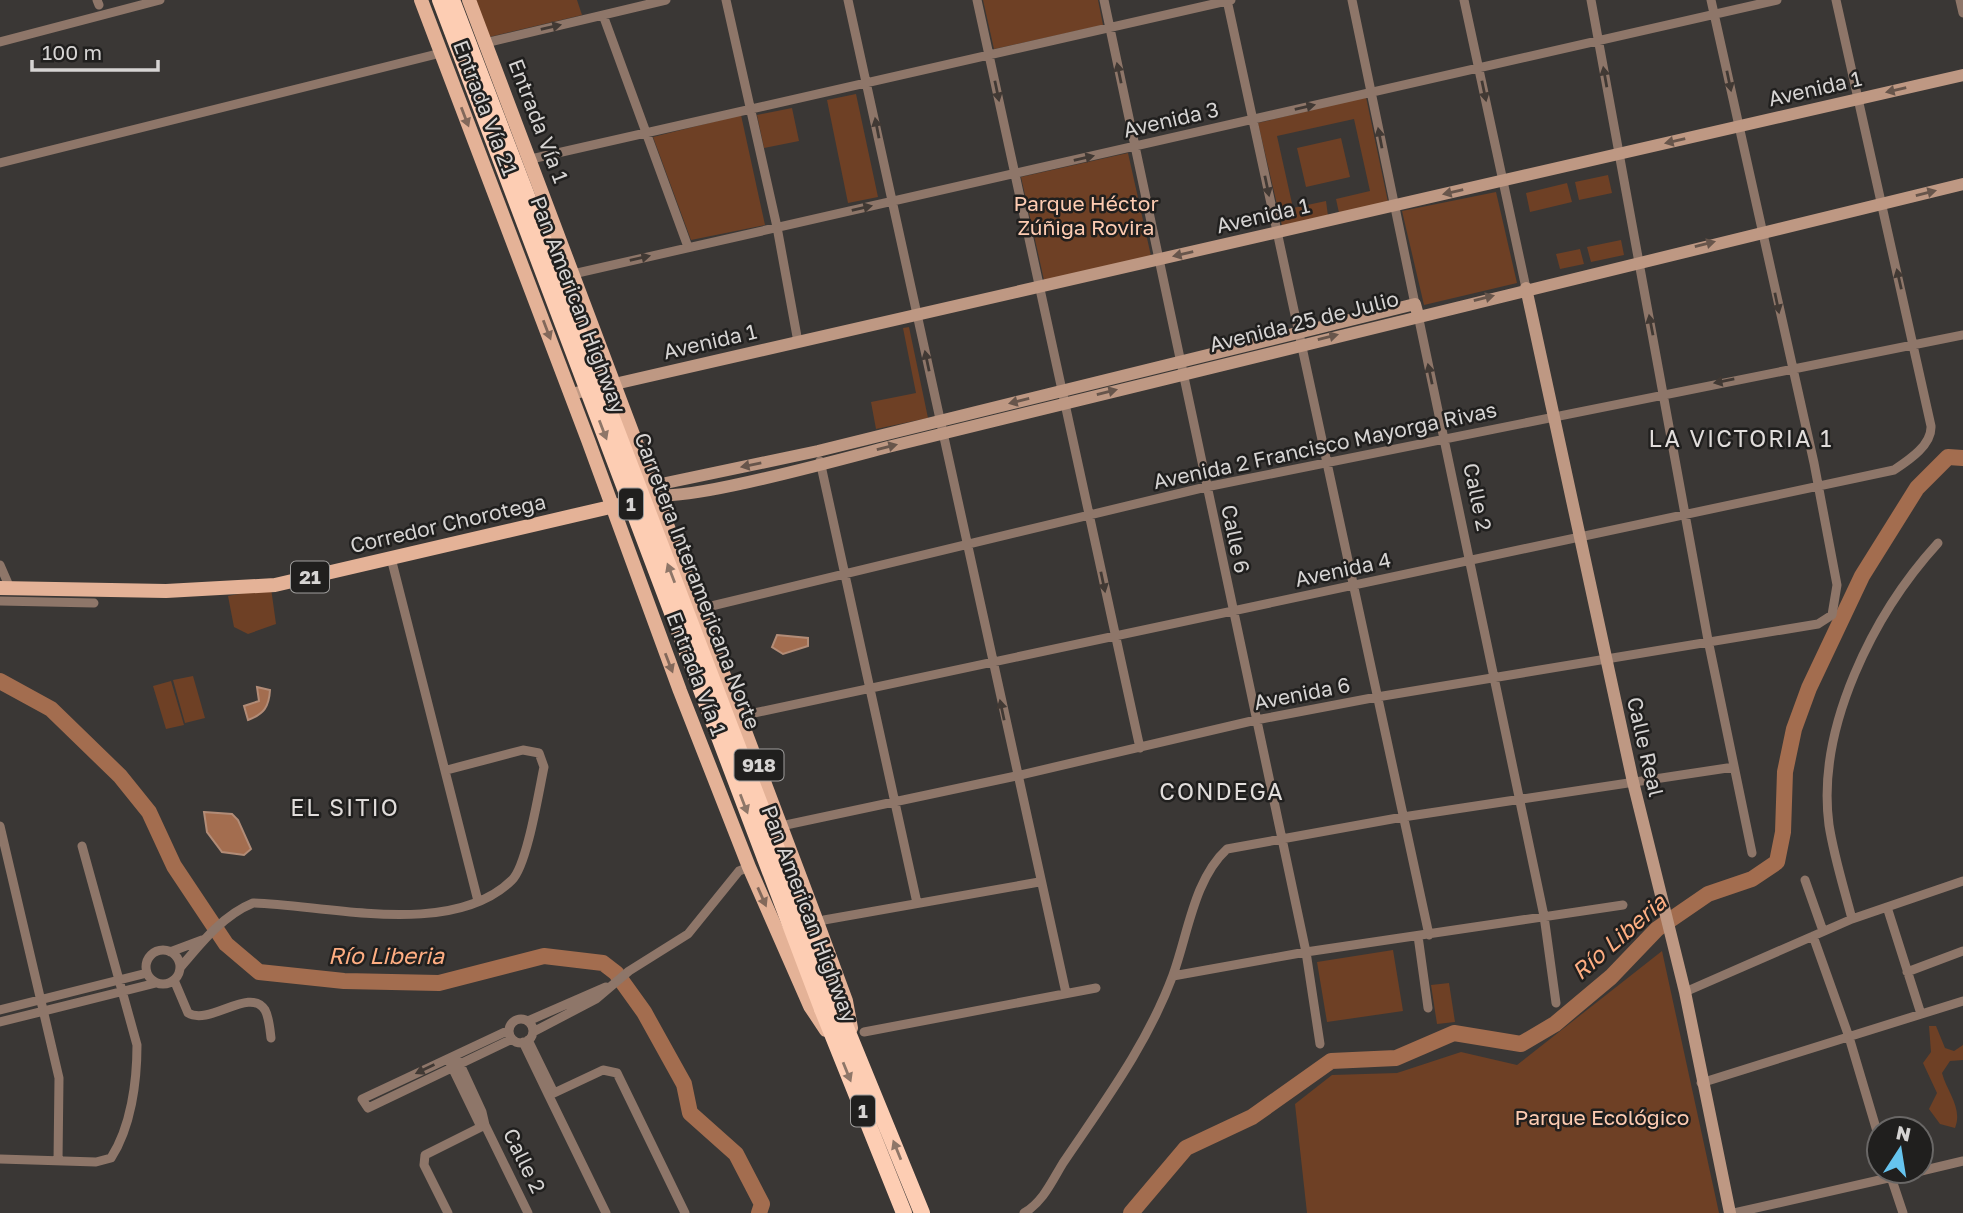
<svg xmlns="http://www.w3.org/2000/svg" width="1963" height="1213" font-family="'Golos Text',sans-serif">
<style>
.green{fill:#6e4025}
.water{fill:#a36d4f;stroke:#b28c77;stroke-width:2}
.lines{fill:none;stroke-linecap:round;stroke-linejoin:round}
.river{stroke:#a36d4f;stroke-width:16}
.street{stroke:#8e7669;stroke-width:9}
.secondary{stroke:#be9883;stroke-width:12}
.primary{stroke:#e4b297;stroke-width:14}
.highway{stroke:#fdcdb3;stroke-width:16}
.highway-bridge{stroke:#fdcdb3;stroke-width:16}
.oneway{fill:#413934}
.oneway2{fill:#67554b}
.oneway3{fill:#82685a}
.oneway4{fill:#8e7668}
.labels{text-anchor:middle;stroke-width:5;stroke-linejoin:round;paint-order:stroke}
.shield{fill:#201f1e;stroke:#9f9e9d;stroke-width:2}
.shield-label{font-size:19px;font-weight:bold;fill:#d6d4d3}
.street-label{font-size:21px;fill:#d6d4d3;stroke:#201f1e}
.park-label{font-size:21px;fill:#feccb2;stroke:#201f1e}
.neighbourhood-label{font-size:23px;letter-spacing:2px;fill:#e1dddb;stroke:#201f1e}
.water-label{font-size:23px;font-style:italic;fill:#ffae82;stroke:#201f1e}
</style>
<rect width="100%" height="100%" fill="#3a3735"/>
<path class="green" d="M466 0H577L582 15 481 39Z
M983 0H1098L1103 25 994 49Z
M856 94 878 197 848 203 827 100Z
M1366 97 1388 202 1339 213 1336 199 1370 191 1354 119 1277 136 1293 208 1326 201 1328 216 1282 226 1258 123Z
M792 108 799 141 764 148 757 115Z
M741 115 765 225 691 240 653 137Z
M1341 138 1350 177 1306 187 1297 148Z
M1128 153 1151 256 1044 280 1021 177Z
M1608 175 1612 193 1579 200 1575 182Z
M1567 183 1572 202 1530 212 1526 193Z
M1496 192 1517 283 1424 305 1402 211Z
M1621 240 1624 255 1591 262 1587 247Z
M1580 249 1584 264 1560 269 1556 254Z
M909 327 928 418 876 429 871 402 916 393 903 328Z
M271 588 276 624 248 634 234 627 228 596Z
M193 676 205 718 185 723 173 680Z
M171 681 184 725 166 729 153 686Z
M1393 950 1403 1011 1327 1022 1317 962Z
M1662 951 1719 1213H1307L1295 1104 1332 1075 1397 1073 1461 1052 1517 1065Z
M1449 983 1455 1022 1437 1024 1431 985Z
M1929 1026H1936L1945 1048 1954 1051 1963 1045V1060L1950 1061 1942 1073C1947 1092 1963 1108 1955 1128L1940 1124 1929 1109 1937 1093 1923 1063 1931 1052Z"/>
<path class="water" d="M777 635 808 638V646L783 654 772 647Z
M257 687 270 690C269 707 264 714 248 720L244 706 259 701Z
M204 812 232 814 238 820 251 849 244 855 222 852 207 832Z"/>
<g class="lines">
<path class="river" d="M0 681 51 709 120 776 149 812 174 866 226 944 259 972 344 981 439 983 544 956 603 963 616 973 644 1012 684 1084 690 1113 736 1154 762 1204 759 1213
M1131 1213 1186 1148 1252 1117 1331 1061 1396 1058 1454 1033 1521 1044 1555 1024 1611 977 1657 929 1708 894 1752 879 1777 862 1783 832 1785 772 1794 729 1809 688 1862 576 1917 488 1948 457 1963 458"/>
<path class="street" d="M97 0 99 5
M726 0 777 227 798 342
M848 0 1066 993
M977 0 1140 748
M1104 0 1306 952 1320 1044
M1227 0 1429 935
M1352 0 1415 304
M1464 0 1526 288
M1591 0 1708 640 1752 853
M1960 0 1963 13
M603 15 688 247
M0 42 160 0
M485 43 666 0
M531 159 1231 0
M0 163 441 53
M573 274 1777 0
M1418 315 1544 916 1556 1003
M820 461 917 903
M391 558 478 901
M0 565 10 588
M0 601 94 603
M699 609 1206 487 1963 335
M740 716 1894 470C1909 460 1932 445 1931 426L1836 0
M0 826 59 1078 58 1161
M781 826 1016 776 1256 720 1377 697 1818 624 1832 615 1837 585 1814 463 1711 0
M1805 880 1823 931
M1887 907 1921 1014
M1852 919C1844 888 1834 857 1829 825 1816 728 1874 613 1938 543
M824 920 1039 882
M1418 936 1428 1008
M1813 936 1849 1037 1879 1138
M146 967a17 17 0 1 1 34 0a17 17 0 1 1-34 0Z
M170 952 202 940
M180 968C200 944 223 915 253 903 327 905 452 939 512 880 527 866 539 790 544 767L539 753 523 750 447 770
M1907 972 1963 951
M1173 976 1306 952 1623 905
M174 980 188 1013C210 1026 250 986 265 1010 269 1017 270 1030 271 1038
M1685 992 1852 919 1963 881
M0 1010 147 973
M509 1031a12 12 0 1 1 24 0a12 12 0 1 1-24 0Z
M528 1021 606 987
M0 1022 156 983
M509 1030 362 1099 368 1108 512 1039
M533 1032 596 999 629 971 688 934 739 871 749 867
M864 1032 1096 988
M523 1042 549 1096 554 1093 528 1040
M450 1063 481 1127 485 1125 482 1112 458 1060
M1701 1083 1963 1001
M554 1093 603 1070 617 1073 685 1213
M549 1096 606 1213
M485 1125 528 1213
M0 1159 96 1162 111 1158C131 1127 137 1082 137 1045L82 846
M1889 1171 1903 1213
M1921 1171 1963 1161
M448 1213 424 1165 425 1155 481 1127
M1024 1213C1043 1202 1052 1181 1063 1163 1104 1102 1147 1045 1173 975 1188 934 1194 879 1227 849L1403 817 1734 767
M1734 1213 1919 1171"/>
<path class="secondary" d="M1526 288 1633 782 1685 992 1730 1213
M1418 315 1415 304 818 451 661 484 655 494C682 504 853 456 892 446 1249 357 1606 270 1963 184
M571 394 1963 75"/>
<path class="primary" d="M421 0 588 440 680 691 749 867 810 1006 826 1030
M469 0 817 922 846 1001 851 1028
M0 588 166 591 275 585 619 505"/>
<path class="highway" d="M836 1003 922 1213
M822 1009 904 1213"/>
<path class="highway-bridge" d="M440 0 822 1009
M452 0 836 1003"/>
</g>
<defs><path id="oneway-solid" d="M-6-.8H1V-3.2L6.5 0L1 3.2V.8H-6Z" transform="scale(1.75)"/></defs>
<g class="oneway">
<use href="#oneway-solid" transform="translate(551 27) rotate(-13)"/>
<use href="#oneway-solid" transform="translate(1119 73) rotate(-102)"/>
<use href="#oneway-solid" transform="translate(1605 77) rotate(-100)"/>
<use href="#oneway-solid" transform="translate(1729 81) rotate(78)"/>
<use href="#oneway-solid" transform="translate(997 91) rotate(78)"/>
<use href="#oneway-solid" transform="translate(1484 91) rotate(78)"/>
<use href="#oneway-solid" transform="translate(1305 107) rotate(-13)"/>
<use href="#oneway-solid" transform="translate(877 128) rotate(-101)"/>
<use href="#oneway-solid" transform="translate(1380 138) rotate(-101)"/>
<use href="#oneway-solid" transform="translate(1084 158) rotate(-13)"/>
<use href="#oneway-solid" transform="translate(1267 186) rotate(78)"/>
<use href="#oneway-solid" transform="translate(862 208) rotate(-13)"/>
<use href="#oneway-solid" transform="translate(640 258) rotate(-13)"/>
<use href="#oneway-solid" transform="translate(1899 279) rotate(-103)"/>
<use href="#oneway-solid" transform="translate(1777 303) rotate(78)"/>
<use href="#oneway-solid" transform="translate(1651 325) rotate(-101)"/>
<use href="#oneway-solid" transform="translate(927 361) rotate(-102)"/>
<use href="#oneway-solid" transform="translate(1430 374) rotate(-102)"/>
<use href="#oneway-solid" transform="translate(1724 381) rotate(169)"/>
<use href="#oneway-solid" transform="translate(1103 582) rotate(78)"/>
<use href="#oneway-solid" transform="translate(1002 710) rotate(-102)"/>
<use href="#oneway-solid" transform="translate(425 1069) rotate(154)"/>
</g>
<g class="oneway2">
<use href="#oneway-solid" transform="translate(1896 90) rotate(167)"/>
<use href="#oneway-solid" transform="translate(1675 141) rotate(167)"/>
<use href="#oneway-solid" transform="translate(1453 192) rotate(167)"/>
<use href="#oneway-solid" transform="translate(1926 193) rotate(-14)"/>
<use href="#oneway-solid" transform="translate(1705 244) rotate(-14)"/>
<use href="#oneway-solid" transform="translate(1183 254) rotate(167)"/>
<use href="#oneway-solid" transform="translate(1484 298) rotate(-14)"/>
<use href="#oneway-solid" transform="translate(1328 337) rotate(-14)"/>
<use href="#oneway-solid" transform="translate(1107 392) rotate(-14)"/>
<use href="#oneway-solid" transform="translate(1019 401) rotate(166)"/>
<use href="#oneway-solid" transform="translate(887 447) rotate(-14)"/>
<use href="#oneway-solid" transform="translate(751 465) rotate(169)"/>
</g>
<g class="oneway3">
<use href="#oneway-solid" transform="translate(465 117) rotate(69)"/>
<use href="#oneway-solid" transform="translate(547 330) rotate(69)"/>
<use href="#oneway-solid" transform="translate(669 663) rotate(69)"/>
<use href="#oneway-solid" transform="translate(762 897) rotate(66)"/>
</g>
<g class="oneway4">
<use href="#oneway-solid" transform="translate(603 430) rotate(69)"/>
<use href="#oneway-solid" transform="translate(671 573) rotate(-111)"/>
<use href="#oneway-solid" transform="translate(744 804) rotate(69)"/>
<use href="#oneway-solid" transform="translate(847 1072) rotate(68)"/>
<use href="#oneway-solid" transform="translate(897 1150) rotate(-112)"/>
</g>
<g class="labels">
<g class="shield">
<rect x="619" y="488.5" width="24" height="31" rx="5"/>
<rect x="291" y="561.5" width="38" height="31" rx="5"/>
<rect x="734.5" y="749.5" width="49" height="31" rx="5"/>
<rect x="851" y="1095.5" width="24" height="31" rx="5"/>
</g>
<g class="shield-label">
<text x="631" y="511">1</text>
<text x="310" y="584">21</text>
<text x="759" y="772">918</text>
<text x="863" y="1118">1</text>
</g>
<g class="street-label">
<text transform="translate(1815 89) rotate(-13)" y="7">Avenida 1</text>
<text transform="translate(485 108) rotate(69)" y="7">Entrada Vía 21</text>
<text transform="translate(1171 120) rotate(-13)" y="7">Avenida 3</text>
<text transform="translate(538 121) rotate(69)" y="7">Entrada Vía 1</text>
<text transform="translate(1263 216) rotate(-13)" y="7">Avenida 1</text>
<text transform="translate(578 305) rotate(69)" y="7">Pan American Highway</text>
<text transform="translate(1304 322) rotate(-14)" y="7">Avenida 25 de Julio</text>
<text transform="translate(710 342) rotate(-13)" y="7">Avenida 1</text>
<text transform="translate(1325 446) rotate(-12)" y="7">Avenida 2 Francisco Mayorga Rivas</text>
<text transform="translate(1477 497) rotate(78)" y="7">Calle 2</text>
<text transform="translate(448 524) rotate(-13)" y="7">Corredor Chorotega</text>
<text transform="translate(1235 539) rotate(78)" y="7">Calle 6</text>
<text transform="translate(1343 570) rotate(-12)" y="7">Avenida 4</text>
<text transform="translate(697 581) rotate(69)" y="7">Carretera Interamericana Norte</text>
<text transform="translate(696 674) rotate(69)" y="7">Entrada Vía 1</text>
<text transform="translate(1302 694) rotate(-11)" y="7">Avenida 6</text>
<text transform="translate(1645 747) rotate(77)" y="7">Calle Real</text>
<text transform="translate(809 914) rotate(69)" y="7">Pan American Highway</text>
<text transform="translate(524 1161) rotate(64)" y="7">Calle 2</text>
</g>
<g class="park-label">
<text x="1086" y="211">Parque Héctor<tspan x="1086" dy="24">Zúñiga Rovira</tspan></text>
<text x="1602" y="1125">Parque Ecológico</text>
</g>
<g class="neighbourhood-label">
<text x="1741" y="447">LA VICTORIA 1</text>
<text x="1222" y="800">CONDEGA</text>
<text x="345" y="816">EL SITIO</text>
</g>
<g class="water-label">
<text transform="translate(1619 937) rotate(-41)" y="8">Río Liberia</text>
<text x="386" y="964">Río Liberia</text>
</g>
</g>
<g transform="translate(1900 1150) rotate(12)"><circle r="33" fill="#201f1e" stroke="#696766" stroke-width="2"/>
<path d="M0-5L12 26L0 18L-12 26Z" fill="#66c4ef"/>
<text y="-10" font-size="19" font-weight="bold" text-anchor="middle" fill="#d6d4d3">N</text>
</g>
<path d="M32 60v10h126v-10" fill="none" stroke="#d6d4d3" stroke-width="3.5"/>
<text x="42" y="60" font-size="21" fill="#d6d4d3" stroke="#201f1e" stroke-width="5" paint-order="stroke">100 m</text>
</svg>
